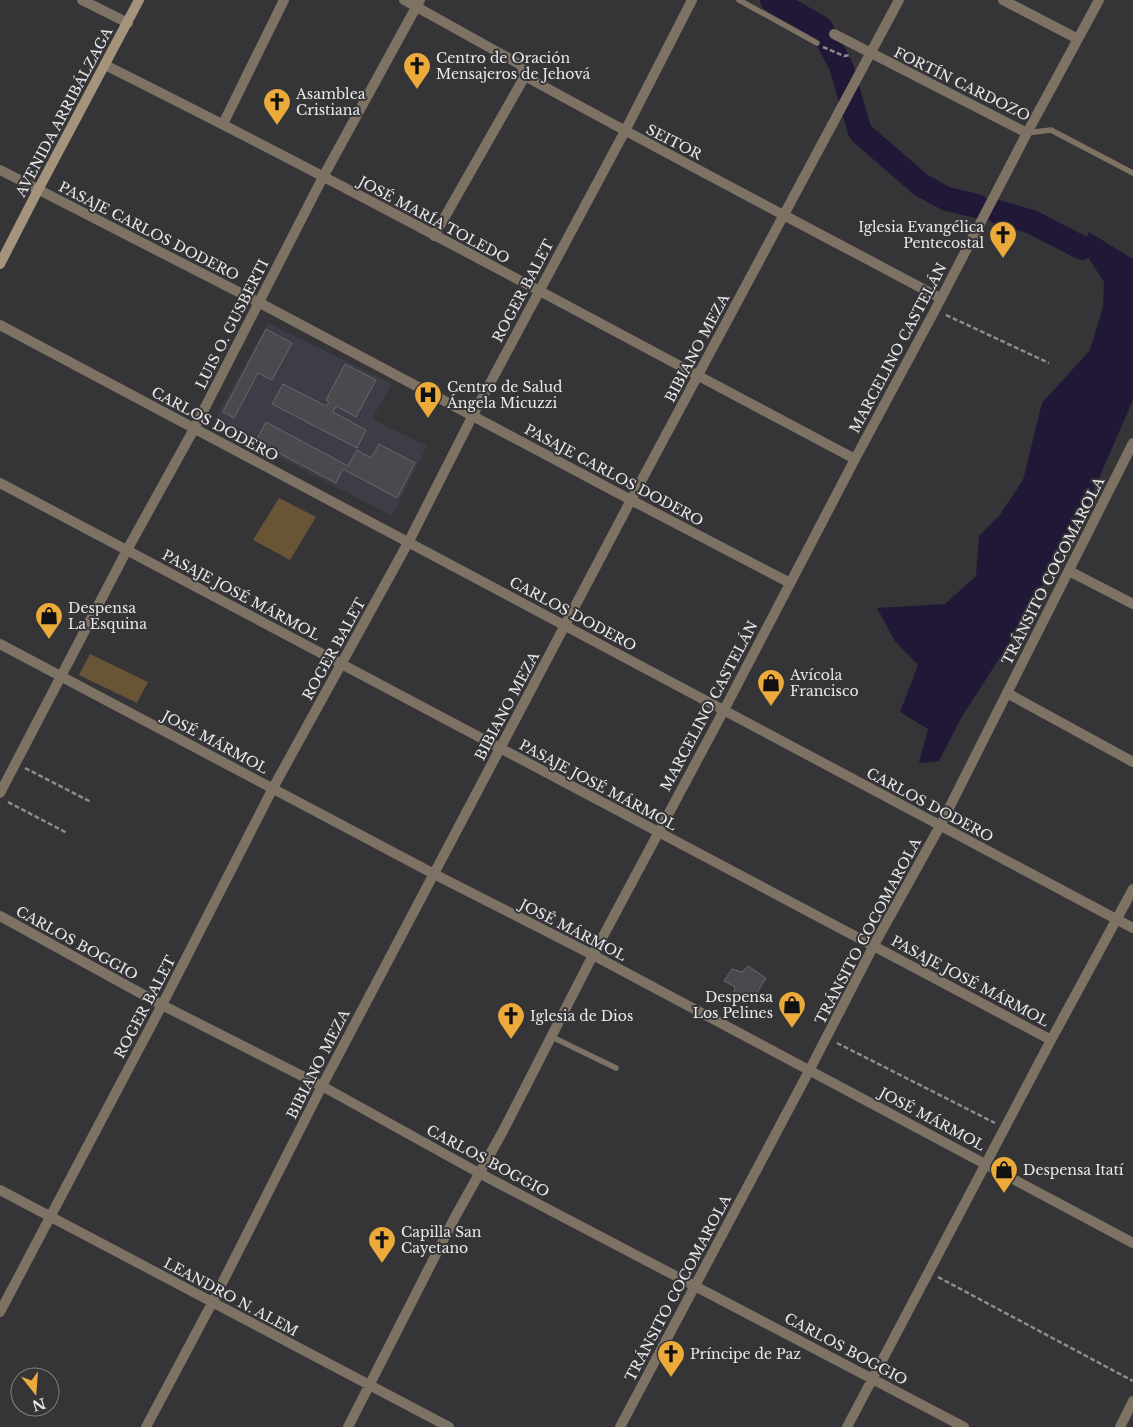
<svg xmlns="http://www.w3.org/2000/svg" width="1133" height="1427" font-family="'Libre Baskerville',serif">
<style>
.built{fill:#3e3c46}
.green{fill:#695536}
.water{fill:#211837}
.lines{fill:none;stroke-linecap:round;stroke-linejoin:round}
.river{stroke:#211837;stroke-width:24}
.building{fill:#4a494d;stroke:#67666a}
.path{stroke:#8c8c8e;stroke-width:2.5;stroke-dasharray:5 2.5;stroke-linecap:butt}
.service{stroke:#7d7263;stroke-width:5.5}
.minor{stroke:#7d7263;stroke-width:10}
.tertiary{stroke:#7d7263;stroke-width:10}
.secondary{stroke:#a5947c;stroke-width:10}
.labels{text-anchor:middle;stroke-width:4;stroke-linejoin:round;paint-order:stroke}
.poi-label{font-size:14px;fill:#e9e8ea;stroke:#353538;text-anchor:start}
.street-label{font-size:14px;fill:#e9e8ea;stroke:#353538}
</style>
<rect width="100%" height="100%" fill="#353538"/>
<path class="built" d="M268 323 392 384 372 419 427 446 392 516 221 427 217 415Z"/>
<path class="green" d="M279 498 316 517 290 560 253 540Z
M90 654 148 682 137 703 79 675Z"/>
<path class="water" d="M1089 232 1133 259V400L1089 501 1019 628 961 718 939 761 919 763 928 729 900 712 918 665 895 641 877 608 945 604 976 576 979 536 999 516 1023 480 1042 403 1090 350 1103 307 1104 282 1082 248Z"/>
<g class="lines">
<path class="river" d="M772 0 821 28 841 66 860 132 921 185 947 199 977 206
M998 212 1032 222 1082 248"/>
</g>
<path class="building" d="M266 329 292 343 272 380 258 373 234 418 223 412Z
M345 364 376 380 356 417 336 406 333 412 366 430 357 448 272 404 283 384 326 406 329 402 326 400Z
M266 422 348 466 357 450 371 458 379 444 415 463 397 498 343 469 336 483 256 441Z
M748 966 766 978 752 1001 734 992 735 987 724 981 732 969 742 972Z"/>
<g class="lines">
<path class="path" d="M823 47 844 56 851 55
M946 315 1049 363
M25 768 91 802
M8 802 67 833
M837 1043 995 1123
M938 1277 1133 1381"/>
<path class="service" d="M739 0 817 43
M1027 133 1051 130 1133 173
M550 1036 616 1068"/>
<path class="minor" d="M82 0 128 23
M404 0 521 65 525 76C662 152 802 224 940 298
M1003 0 1078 39
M834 34 1027 133
M105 65C358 191 605 327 855 459
M223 124 284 0
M0 170 258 302 631 500 790 583
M434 236 525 76
M0 325 1133 928
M0 483 1051 1040
M1069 571 1133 604
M0 644 434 874 593 955 1133 1243
M1007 693 1133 762
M0 793 127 550 194 429 323 177 420 0
M0 916 162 1005 322 1086 479 1173 964 1427
M0 1190 449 1427
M0 1312 162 1005 273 788 409 541 473 415 625 131 692 0
M146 1427 212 1303 322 1086 631 500 899 0
M348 1427 455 1217 503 1131 593 955 724 710 855 459 935 310 1027 133 1099 0
M847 1427 1051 1040 1133 889
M1120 1427 1133 1401"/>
<path class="tertiary" d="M620 1427 809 1071 874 945 940 826 1133 443"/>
<path class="secondary" d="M0 264 38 190 139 0"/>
</g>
<defs>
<symbol id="church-pin" viewBox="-11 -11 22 30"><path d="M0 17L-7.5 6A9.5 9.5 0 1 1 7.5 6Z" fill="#ebaa39" stroke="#353538"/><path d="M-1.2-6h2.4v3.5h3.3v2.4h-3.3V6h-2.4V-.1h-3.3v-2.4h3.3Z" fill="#111"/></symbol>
<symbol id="hospital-pin" viewBox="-11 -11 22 30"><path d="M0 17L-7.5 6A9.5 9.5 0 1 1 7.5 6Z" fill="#ebaa39" stroke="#353538"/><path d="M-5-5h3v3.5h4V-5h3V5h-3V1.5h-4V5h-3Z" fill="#111"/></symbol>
<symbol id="shop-pin" viewBox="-11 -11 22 30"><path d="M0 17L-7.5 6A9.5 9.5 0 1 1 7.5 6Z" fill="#ebaa39" stroke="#353538"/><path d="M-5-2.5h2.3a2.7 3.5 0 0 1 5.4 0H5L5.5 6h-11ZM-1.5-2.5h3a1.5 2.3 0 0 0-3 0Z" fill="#111"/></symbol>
</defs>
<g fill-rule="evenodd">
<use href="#church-pin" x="401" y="50" width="32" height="43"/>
<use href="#church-pin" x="261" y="86" width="32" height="43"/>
<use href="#church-pin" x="987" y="219" width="32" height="43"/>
<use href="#hospital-pin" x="412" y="379" width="32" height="43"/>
<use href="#shop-pin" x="33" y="600" width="32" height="43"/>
<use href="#shop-pin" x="755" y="667" width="32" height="43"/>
<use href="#shop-pin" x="776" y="989" width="32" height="43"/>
<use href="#church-pin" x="495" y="1000" width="32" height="43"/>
<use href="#shop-pin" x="988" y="1154" width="32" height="43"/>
<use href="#church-pin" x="366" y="1224" width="32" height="43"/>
<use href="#church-pin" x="655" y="1338" width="32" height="43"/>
</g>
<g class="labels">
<g class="poi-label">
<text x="436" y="63">Centro de Oración<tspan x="436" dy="16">Mensajeros de Jehová</tspan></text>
<text x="296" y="99">Asamblea<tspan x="296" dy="16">Cristiana</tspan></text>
<text x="984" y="232" text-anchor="end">Iglesia Evangélica<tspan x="984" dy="16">Pentecostal</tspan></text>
<text x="447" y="392">Centro de Salud<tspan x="447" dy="16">Ángela Micuzzi</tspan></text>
<text x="68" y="613">Despensa<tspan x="68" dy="16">La Esquina</tspan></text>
<text x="790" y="680">Avícola<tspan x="790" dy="16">Francisco</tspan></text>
<text x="773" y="1002" text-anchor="end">Despensa<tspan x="773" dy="16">Los Pelines</tspan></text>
<text x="530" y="1021">Iglesia de Dios</text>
<text x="1023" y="1175">Despensa Itatí</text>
<text x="401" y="1237">Capilla San<tspan x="401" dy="16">Cayetano</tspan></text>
<text x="690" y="1359">Príncipe de Paz</text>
</g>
<g class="street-label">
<text transform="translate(962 84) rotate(26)" y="5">FORTÍN CARDOZO</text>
<text transform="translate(64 112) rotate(-62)" y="5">AVENIDA ARRIBÁLZAGA</text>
<text transform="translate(674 142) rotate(27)" y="5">SEITOR</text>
<text transform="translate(434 220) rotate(28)" y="5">JOSÉ MARÍA TOLEDO</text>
<text transform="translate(149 231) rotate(27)" y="5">PASAJE CARLOS DODERO</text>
<text transform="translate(523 291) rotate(-62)" y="5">ROGER BALET</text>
<text transform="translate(232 324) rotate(-63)" y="5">LUIS O. GUSBERTI</text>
<text transform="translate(697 348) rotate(-62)" y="5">BIBIANO MEZA</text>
<text transform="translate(898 348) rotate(-62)" y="5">MARCELINO CASTELÁN</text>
<text transform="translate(215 424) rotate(28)" y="5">CARLOS DODERO</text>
<text transform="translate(614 475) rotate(28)" y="5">PASAJE CARLOS DODERO</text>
<text transform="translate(1053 571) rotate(-63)" y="5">TRÁNSITO COCOMAROLA</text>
<text transform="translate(241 595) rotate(28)" y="5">PASAJE JOSÉ MÁRMOL</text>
<text transform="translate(573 614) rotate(28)" y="5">CARLOS DODERO</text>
<text transform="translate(334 649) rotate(-61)" y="5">ROGER BALET</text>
<text transform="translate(507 706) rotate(-62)" y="5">BIBIANO MEZA</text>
<text transform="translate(709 706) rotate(-62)" y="5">MARCELINO CASTELÁN</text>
<text transform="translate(215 742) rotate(28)" y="5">JOSÉ MÁRMOL</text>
<text transform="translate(598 785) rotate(28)" y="5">PASAJE JOSÉ MÁRMOL</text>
<text transform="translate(930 805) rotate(28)" y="5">CARLOS DODERO</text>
<text transform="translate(573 930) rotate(27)" y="5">JOSÉ MÁRMOL</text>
<text transform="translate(868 931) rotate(-62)" y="5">TRÁNSITO COCOMAROLA</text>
<text transform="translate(77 943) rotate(29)" y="5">CARLOS BOGGIO</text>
<text transform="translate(970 981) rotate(28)" y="5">PASAJE JOSÉ MÁRMOL</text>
<text transform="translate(145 1007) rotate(-62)" y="5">ROGER BALET</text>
<text transform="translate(318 1064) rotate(-63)" y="5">BIBIANO MEZA</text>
<text transform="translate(932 1119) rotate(28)" y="5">JOSÉ MÁRMOL</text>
<text transform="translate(488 1161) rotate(28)" y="5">CARLOS BOGGIO</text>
<text transform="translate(678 1288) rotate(-62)" y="5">TRÁNSITO COCOMAROLA</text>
<text transform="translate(231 1297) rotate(28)" y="5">LEANDRO N. ALEM</text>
<text transform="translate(846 1349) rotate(28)" y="5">CARLOS BOGGIO</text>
</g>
</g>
<g transform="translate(35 1392) rotate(163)"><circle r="24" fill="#353538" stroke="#7d7d7f"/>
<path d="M0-4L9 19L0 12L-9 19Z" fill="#ebaa39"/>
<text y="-8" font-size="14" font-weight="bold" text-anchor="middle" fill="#e9e8ea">N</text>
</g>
</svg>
